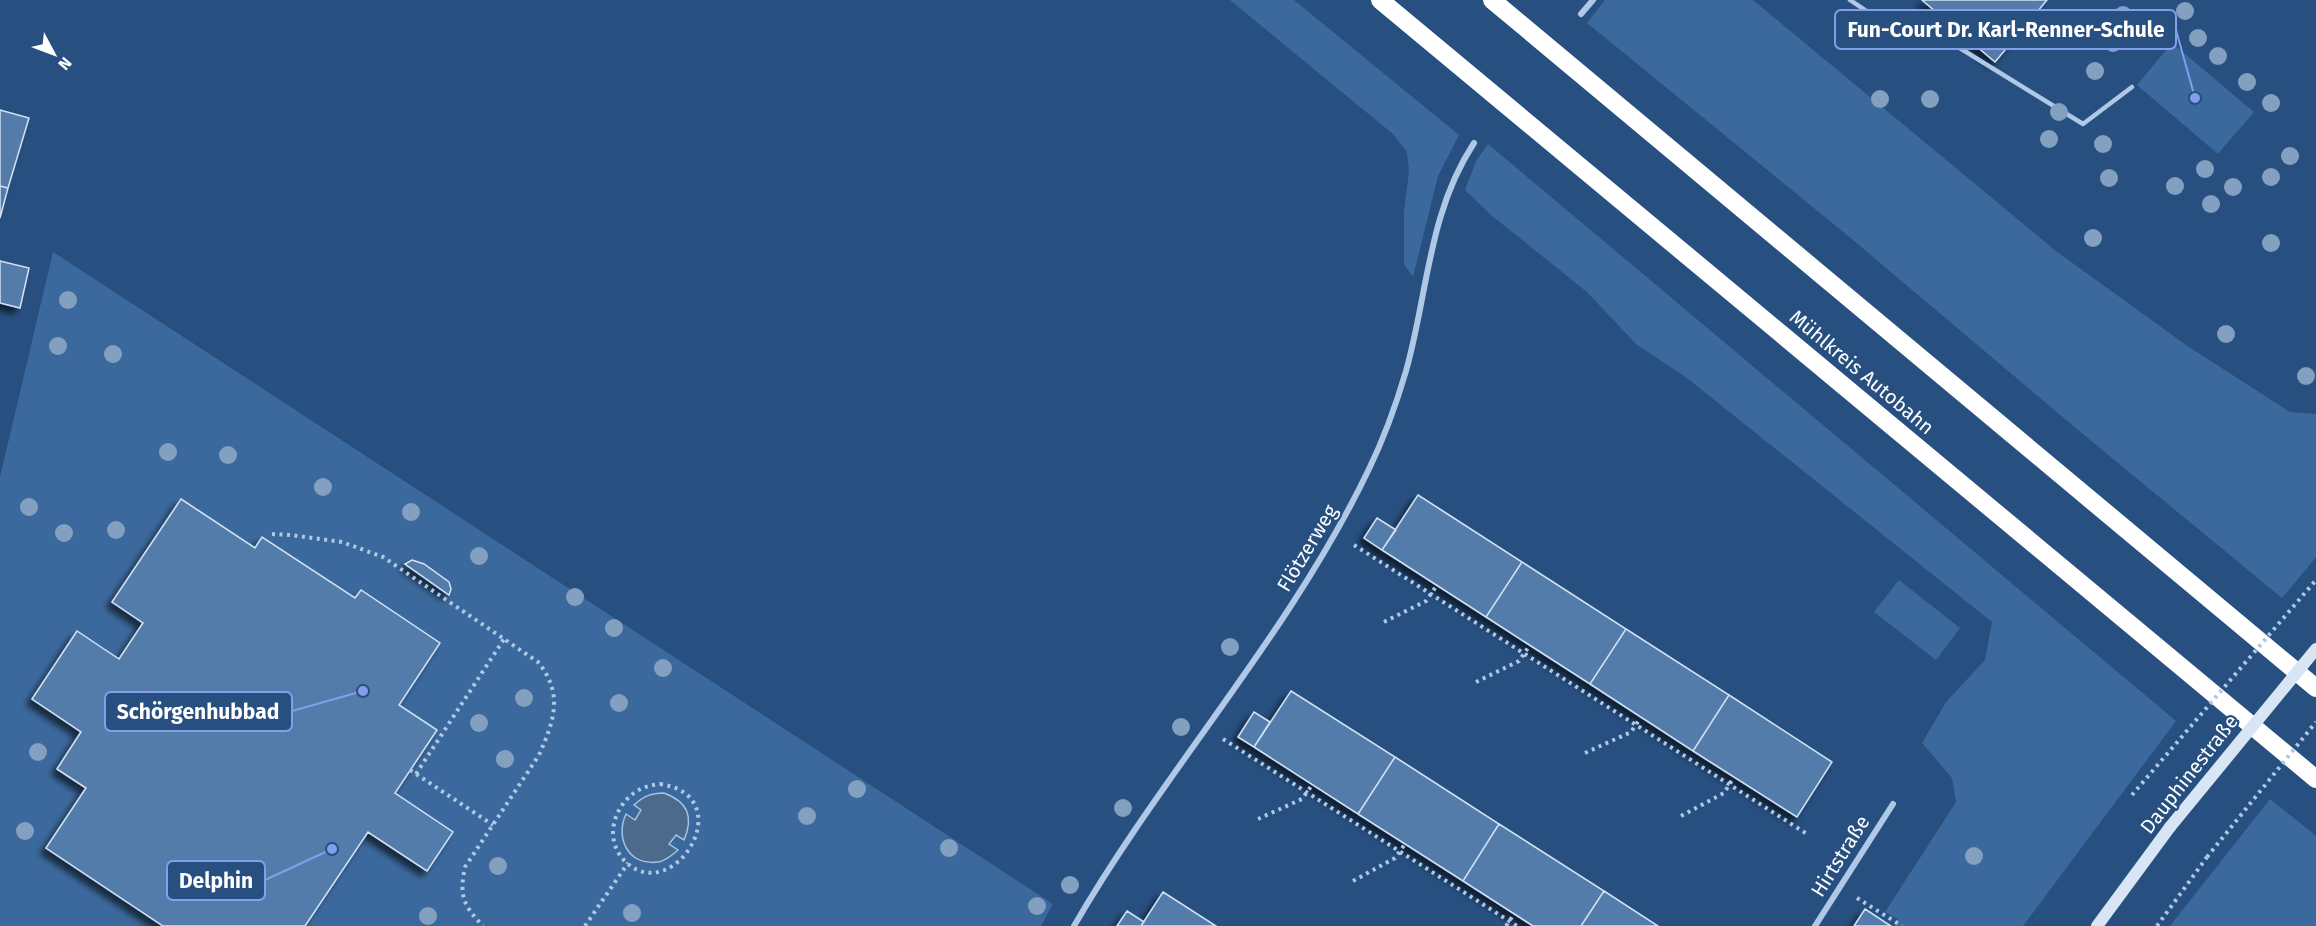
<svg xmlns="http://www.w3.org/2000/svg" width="2316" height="926" font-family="'Fira Sans',sans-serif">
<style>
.green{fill:#3c699d}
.water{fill:#4c6a8c;stroke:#a3c3e6;stroke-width:1.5}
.building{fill:#537baa;stroke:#d1e2f5;stroke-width:1.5;filter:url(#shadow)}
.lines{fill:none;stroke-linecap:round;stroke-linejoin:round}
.path{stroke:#aec8e6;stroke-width:4;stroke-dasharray:3 4.5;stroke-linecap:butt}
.lane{stroke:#aec8e6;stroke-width:4.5}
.street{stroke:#aec8e6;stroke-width:6}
.secondary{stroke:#d7e5f5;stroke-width:12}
.highway{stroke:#fff;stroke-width:18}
.path-bridge{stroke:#aec8e6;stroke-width:4;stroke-dasharray:3 4.5;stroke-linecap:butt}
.secondary-bridge{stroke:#d7e5f5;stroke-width:12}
.tree{fill:#84a0c0}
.labels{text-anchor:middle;stroke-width:4.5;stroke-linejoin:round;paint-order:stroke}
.street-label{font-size:20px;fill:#fff;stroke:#274f80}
.leader{fill:none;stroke:#839eea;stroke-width:2}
.callout-dot{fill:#839eea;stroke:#274f80;stroke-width:2}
.callout{fill:#274f80;stroke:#839eea;stroke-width:2}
.callout-label{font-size:21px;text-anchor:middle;font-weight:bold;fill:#fff}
</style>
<defs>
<filter id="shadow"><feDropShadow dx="-5.5" dy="5.5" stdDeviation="3" flood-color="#0009"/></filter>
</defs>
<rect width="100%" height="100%" fill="#274f80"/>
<path class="green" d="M1230 0H1294L1459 135 1438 176 1413 277 1404 264V212L1409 171 1407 152 1393 134Z
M1605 0H1753L2056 251 2186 345 2290 412 2316 414V557L2282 598 2078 430 1847 235 1587 23Z
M2172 43 2254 112 2218 154 2137 85Z
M1488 144 2176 721 2023 926H1894L1898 919 1885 912 1956 802 1952 778 1922 743 1946 702 1985 660 1992 622 1687 378 1636 344 1587 292 1491 215 1465 190 1476 161Z
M53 252 1053 904 1041 926H0V477Z
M1899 580 1960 628 1936 660 1874 612Z
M2270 799 2316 836V926H2170Z"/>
<path class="water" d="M664 793C688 802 694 817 684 840L676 835 669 844 678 850C672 855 666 861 658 862 628 866 615 838 626 814L635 820 641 810 634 805C644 796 651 793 664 793Z"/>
<path class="building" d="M1922 0H2047L1995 62Z
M0 110 29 118 8 188 0 186Z
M0 186 8 188 0 218Z
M0 261 29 268 20 308 0 303Z
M1418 495 1522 562 1486 617 1382 550Z
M181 499 255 548 262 537 355 598 361 590 440 643 399 705 437 730 395 793 453 832 427 871 368 832 305 926H163L46 848 86 788 57 769 81 732 32 699 77 631 119 659 143 623 112 602Z
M1377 518 1396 530 1382 550 1364 538Z
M412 560 424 564 449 582 451 589 449 595 405 564Z
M1522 562 1626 629 1590 684 1486 617Z
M1626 629 1729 695 1693 751 1590 684Z
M1291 691 1395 757 1358 814 1254 747Z
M1729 695 1832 762 1797 817 1693 751Z
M1254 712 1270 722 1254 747 1238 737Z
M1395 757 1499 824 1463 881 1358 814Z
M1499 824 1604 891 1581 926H1533L1463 881Z
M1604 891 1658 926H1581Z
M1163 892 1216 926H1141Z
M1865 909 1891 926H1854Z
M1127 911 1144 922 1141 926H1117Z"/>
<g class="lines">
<path class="path" d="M272 534 290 535 342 542 383 557 538 662C564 694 554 721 539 755L465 867C459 896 463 905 483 926
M1354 545 1807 834
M1384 622 1426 601 1437 585
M1476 682 1519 661 1530 645
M1223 739 1517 926
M1585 753 1631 732 1641 717
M410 770 493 825
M416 774 504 639
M660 784C741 796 676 904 628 864 604 844 611 810 634 793 642 787 651 785 660 784Z
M1681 816 1724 793 1734 777
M1258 819 1302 799 1312 785
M1353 881 1395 858 1405 844
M1857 898 1902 926
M585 926 628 863
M1506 926 1514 914
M2157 926 2207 857"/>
<path class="lane" d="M1850 0 1905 37 1937 34 2083 124 2132 87"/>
<path class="street" d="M1581 14 1593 0
M1074 926C1165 769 1290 634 1369 469 1384 438 1396 405 1406 371 1428 293 1428 213 1474 143
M1815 926 1893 804"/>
<path class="secondary" d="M2097 926 2170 827"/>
<path class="highway" d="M1380 0 2316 779
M1492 0 2316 688"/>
<path class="path-bridge" d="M2132 795 2316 580
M2207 857 2316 722"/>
<path class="secondary-bridge" d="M2170 827 2316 649"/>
</g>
<g class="tree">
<circle cx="2185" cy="11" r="9"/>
<circle cx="2123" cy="15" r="9"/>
<circle cx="2198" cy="38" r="9"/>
<circle cx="2113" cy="43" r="9"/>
<circle cx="2218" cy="56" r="9"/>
<circle cx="2095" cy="71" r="9"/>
<circle cx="2247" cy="82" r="9"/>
<circle cx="1880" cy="99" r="9"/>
<circle cx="1930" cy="99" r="9"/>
<circle cx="2271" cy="103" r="9"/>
<circle cx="2059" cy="112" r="9"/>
<circle cx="2049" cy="139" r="9"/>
<circle cx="2103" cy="144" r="9"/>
<circle cx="2290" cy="156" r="9"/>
<circle cx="2205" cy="169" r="9"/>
<circle cx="2271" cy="177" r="9"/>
<circle cx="2109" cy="178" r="9"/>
<circle cx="2175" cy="186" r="9"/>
<circle cx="2233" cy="187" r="9"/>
<circle cx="2211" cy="204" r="9"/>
<circle cx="2093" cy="238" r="9"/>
<circle cx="2271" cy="243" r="9"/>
<circle cx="68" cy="300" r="9"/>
<circle cx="2226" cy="334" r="9"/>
<circle cx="58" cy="346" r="9"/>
<circle cx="113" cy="354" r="9"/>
<circle cx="2306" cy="376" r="9"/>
<circle cx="168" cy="452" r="9"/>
<circle cx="228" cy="455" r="9"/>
<circle cx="323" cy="487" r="9"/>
<circle cx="29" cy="507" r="9"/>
<circle cx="411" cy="512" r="9"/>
<circle cx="116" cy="530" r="9"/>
<circle cx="64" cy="533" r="9"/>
<circle cx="479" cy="556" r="9"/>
<circle cx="575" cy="597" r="9"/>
<circle cx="614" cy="628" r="9"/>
<circle cx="1230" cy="647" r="9"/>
<circle cx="663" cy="668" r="9"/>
<circle cx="524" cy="698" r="9"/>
<circle cx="619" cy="703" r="9"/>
<circle cx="479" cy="723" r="9"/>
<circle cx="1181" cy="727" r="9"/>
<circle cx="38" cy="752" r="9"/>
<circle cx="505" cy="759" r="9"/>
<circle cx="857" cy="789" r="9"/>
<circle cx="1123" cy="808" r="9"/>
<circle cx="807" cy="816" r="9"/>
<circle cx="25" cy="831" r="9"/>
<circle cx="949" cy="848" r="9"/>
<circle cx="1974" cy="856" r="9"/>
<circle cx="498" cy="866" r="9"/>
<circle cx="1070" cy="885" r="9"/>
<circle cx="1037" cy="906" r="9"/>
<circle cx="632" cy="913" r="9"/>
<circle cx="428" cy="916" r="9"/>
</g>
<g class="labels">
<g class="street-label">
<text transform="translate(1862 372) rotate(40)" y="7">Mühlkreis Autobahn</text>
<text transform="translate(1307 548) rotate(-59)" y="7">Flötzerweg</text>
<text transform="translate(2189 774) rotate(-52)" y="7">Dauphinestraße</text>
<text transform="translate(1840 856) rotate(-58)" y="7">Hirtstraße</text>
</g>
</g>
<path class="leader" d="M2195 98L2176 30M363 691L292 711M332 849L265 880"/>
<g class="callout-dot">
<circle cx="2195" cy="98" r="6"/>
<circle cx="363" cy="691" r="6"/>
<circle cx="332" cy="849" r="6"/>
</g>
<g class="callout">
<rect x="1835" y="10" width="341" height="39" rx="6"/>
<rect x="105" y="692" width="187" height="39" rx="6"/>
<rect x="167" y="861" width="98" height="39" rx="6"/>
</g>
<g class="callout-label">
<text x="2006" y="37">Fun-Court Dr. Karl-Renner-Schule</text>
<text x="198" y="719">Schörgenhubbad</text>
<text x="216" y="888">Delphin</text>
</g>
<g transform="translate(54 54) rotate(131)" stroke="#274f80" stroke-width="4.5" paint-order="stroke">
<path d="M0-4.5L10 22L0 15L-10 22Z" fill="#ffffff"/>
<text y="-9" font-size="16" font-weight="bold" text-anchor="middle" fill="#ffffff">N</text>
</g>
</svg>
